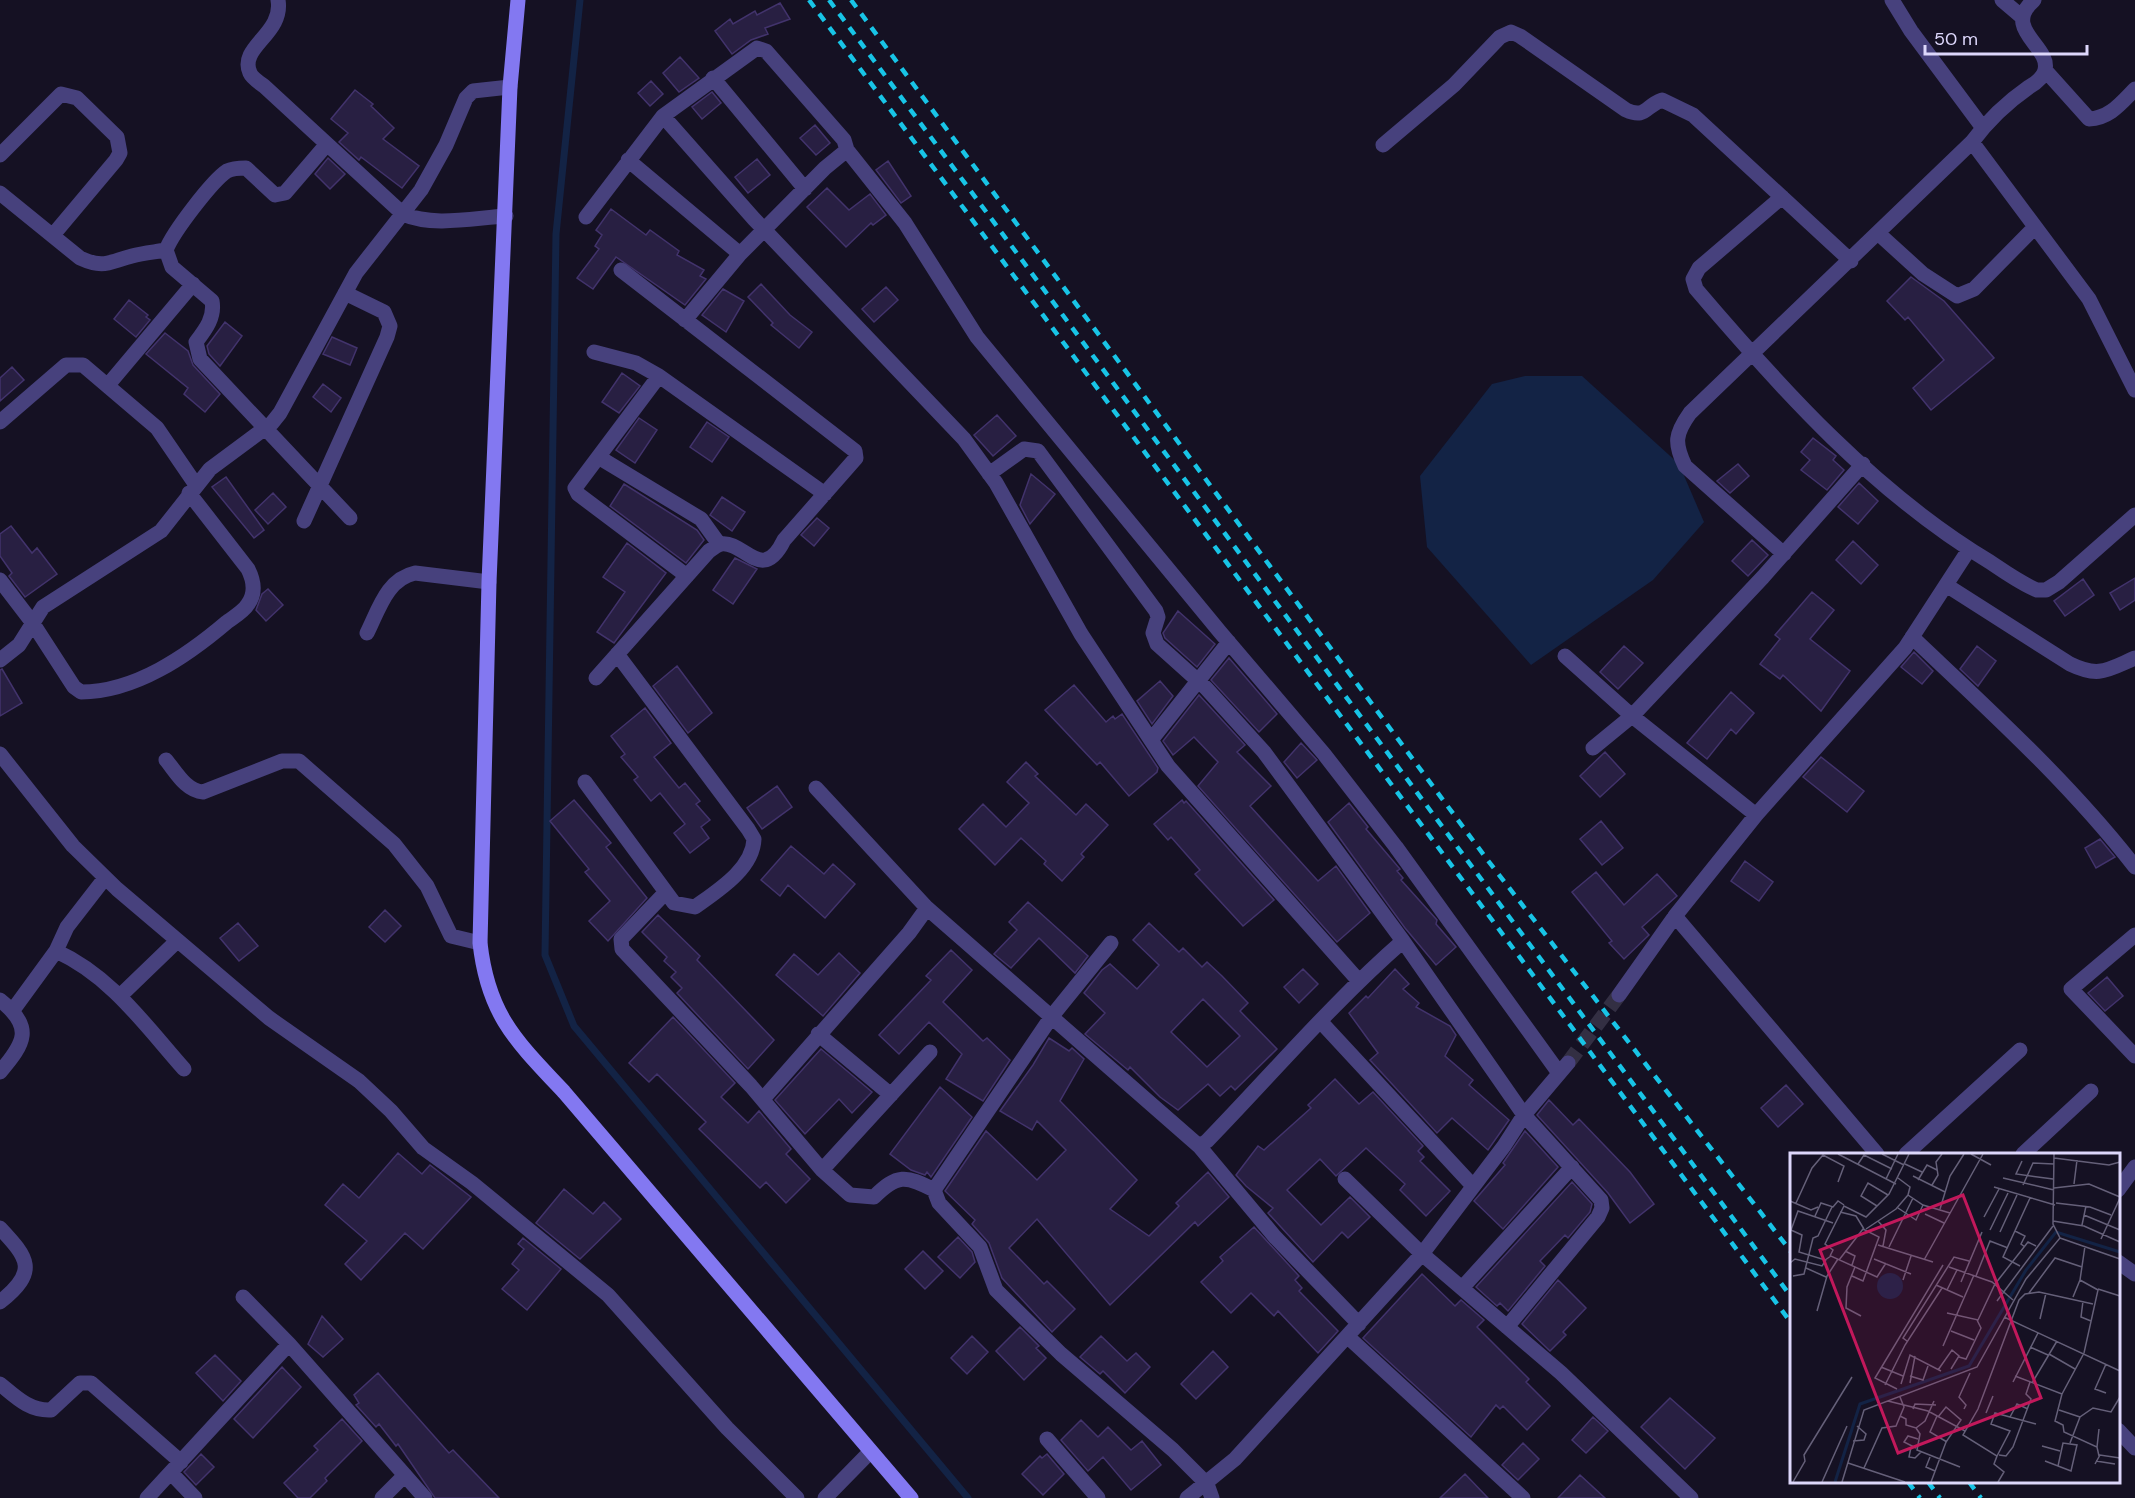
<svg xmlns="http://www.w3.org/2000/svg" width="2135" height="1498" font-family="'DM Sans',sans-serif">
<style>
.water{fill:#132345}
.lines{fill:none;stroke-linecap:round;stroke-linejoin:round}
.stream{stroke:#132345;stroke-width:7}
.building{fill:#281f42;stroke:#42336c;stroke-width:1.5;fill-rule:evenodd}
.street-tunnel{stroke:#332f43;stroke-width:15;stroke-dasharray:15 8;stroke-linecap:butt}
.street{stroke:#47417d;stroke-width:15}
.secondary{stroke:#8378f1;stroke-width:15}
.rail{stroke:#18c4e6;stroke-width:4.5;stroke-dasharray:9 8;stroke-linecap:butt}
.inset-river{fill:none;stroke:#132345;stroke-width:3}
.inset-road{fill:none;stroke:#656079;stroke-width:1.5}
.view{fill:#c2185b;fill-opacity:0.15;stroke:#c2185b;stroke-width:3}
.inset-edge{fill:none;stroke:#ddd7fb;stroke-width:3}
</style>
<rect width="100%" height="100%" fill="#151123"/>
<path class="water" d="M1525 376H1582L1679 464 1704 522 1653 580 1531 665 1427 547 1420 476 1492 384Z"/>
<g class="lines">
<path class="stream" d="M580 0 556 234 545 955 574 1026 968 1498"/>
</g>
<path class="building" d="M780 3 790 19 765 28 768 34 751 40 732 54 715 31 730 19 733 24 755 11 757 15Z
M680 57 699 78 679 92 663 73Z
M651 81 663 94 650 106 638 93Z
M355 90 373 104 371 106 394 128 383 139 419 166 402 188 361 157 359 160 339 142 348 133 331 119Z
M712 92 721 103 702 119 692 107Z
M815 125 830 143 816 155 800 138Z
M328 158 345 174 330 189 315 174Z
M757 159 770 175 748 193 735 177Z
M888 161 911 196 901 203 876 170Z
M827 188 849 210 870 194 886 215 873 225 871 223 846 247 807 207Z
M611 209 646 235 650 230 679 251 677 255 704 270 700 276 706 279 685 305 616 257 593 289 577 278 599 249 595 246 602 235 596 230Z
M1911 277 1944 301 1994 358 1931 410 1913 388 1944 360 1908 317 1905 320 1887 301Z
M761 284 790 315 812 332 799 348 771 325 773 323 748 297Z
M886 287 898 300 874 322 862 309Z
M723 289 744 301 726 332 702 315Z
M129 300 148 315 146 317 150 320 136 337 114 319Z
M225 322 242 336 220 366 209 354 207 346Z
M165 333 188 351 193 365 220 394 205 412 184 394 188 388 146 354Z
M332 337 357 348 350 365 323 354Z
M12 367 24 380 0 401V378Z
M622 373 640 386 619 413 602 402Z
M323 384 341 398 331 412 313 397Z
M997 415 1016 436 993 456 974 435Z
M639 418 657 430 635 463 616 450Z
M707 422 729 437 712 462 690 447Z
M1813 438 1836 456 1833 460 1844 470 1827 490 1801 470 1810 460 1801 452Z
M1738 464 1749 476 1730 493 1717 481Z
M1031 474 1055 494 1030 524 1020 505Z
M226 477 264 530 254 538 212 487Z
M1859 483 1878 501 1858 524 1838 507Z
M624 484 697 530 704 540 686 563 610 506Z
M273 493 286 507 268 524 255 510Z
M722 497 745 512 732 531 710 515Z
M817 518 829 528 814 546 801 535Z
M11 526 32 553 37 548 57 574 25 597 9 576 12 573 0 556V534Z
M1752 540 1768 555 1748 576 1732 561Z
M1853 541 1878 565 1861 584 1836 560Z
M627 543 666 573 614 643 597 632 625 592 603 577Z
M735 558 757 569 733 604 713 590Z
M2135 578V600L2120 610 2110 593Z
M2083 579 2094 595 2065 616 2054 601Z
M268 589 283 605 266 621 256 610 262 594Z
M1812 592 1834 610 1810 639 1850 671 1821 711 1783 675 1780 679 1760 664 1780 639 1775 635Z
M1178 611 1215 644 1197 667 1165 638 1163 633Z
M1624 646 1643 663 1618 689 1600 672Z
M1977 646 1996 661 1978 686 1960 669Z
M1914 652 1933 671 1922 684 1901 667Z
M1229 658 1277 714 1259 732 1211 680Z
M677 666 712 713 688 733 653 686Z
M2 669 22 703 0 716V670Z
M1160 681 1173 696 1152 724 1137 701Z
M1074 685 1106 722 1113 716 1115 719 1122 714 1158 768 1157 772 1129 796 1100 762 1097 765 1045 710Z
M1731 692 1754 713 1736 734 1731 729 1707 759 1687 743Z
M1199 695 1245 745 1237 752 1271 786 1250 806 1318 881 1336 866 1370 913 1337 942 1198 786 1218 762 1194 737 1173 755 1163 741Z
M645 708 671 743 654 757 679 788 685 783 700 801 696 804 710 820 701 827 709 838 690 853 674 833 685 824 660 793 651 801 634 780 638 777 621 757 625 754 611 736Z
M1301 743 1317 760 1297 778 1284 762Z
M1605 752 1625 774 1600 797 1580 776Z
M1821 757 1864 791 1847 812 1803 777Z
M1026 762 1038 774 1035 776 1076 815 1086 804 1108 825 1081 854 1084 857 1062 881 1044 864 1046 861 1021 838 995 865 959 829 983 804 1006 827 1029 803 1007 782Z
M777 786 792 807 762 829 747 808Z
M574 800 611 843 606 847 647 898 608 941 589 921 610 901 585 872 589 869 550 821Z
M1182 800 1184 803 1186 801 1274 900 1243 926 1195 874 1200 870 1171 837 1168 840 1154 824Z
M1349 803 1368 827 1366 829 1400 869 1397 871 1403 878 1401 880 1437 920 1436 924 1456 947 1436 965 1405 928 1328 822Z
M1601 821 1623 848 1602 865 1580 839Z
M2100 839 2115 857 2096 868 2085 848Z
M791 846 824 874 833 864 855 884 825 918 788 885 780 896 761 880Z
M1745 861 1773 882 1759 901 1731 881Z
M1596 872 1624 905 1657 874 1677 896 1642 927 1649 935 1624 959 1609 943 1612 941 1572 892Z
M1028 902 1088 956 1075 973 1039 938 1011 968 994 954 1017 930 1009 922Z
M385 910 401 926 385 942 369 927Z
M658 915 700 956 697 960 774 1040 748 1069 677 993 682 988 671 977 676 972 664 961 667 957 642 932Z
M238 923 258 946 239 961 220 938Z
M1149 923 1179 952 1183 948 1202 967 1207 962 1222 976 1248 1003 1240 1011 1277 1049 1235 1090 1231 1086 1220 1096 1208 1084 1178 1110 1160 1097 1130 1067 1128 1070 1085 1034 1105 1013 1084 993 1102 970 1110 964 1137 989 1159 965 1133 940ZM1203 999 1240 1036 1207 1067 1171 1032Z
M951 950 972 970 943 1002 983 1041 987 1038 1010 1060 983 1101 946 1079 962 1054 929 1022 899 1054 879 1035 931 980 926 976Z
M839 953 860 973 823 1016 776 975 794 954 818 975Z
M1303 969 1318 984 1299 1003 1284 987Z
M1395 969 1409 984 1403 989 1419 1003 1416 1007 1450 1026 1456 1035 1445 1056 1473 1080 1469 1085 1509 1120 1488 1150 1452 1118 1437 1133 1370 1060 1378 1053 1349 1013 1366 996 1368 998Z
M2107 977 2123 996 2105 1011 2088 993Z
M673 1017 735 1083 721 1097 748 1123 759 1111 791 1149 786 1154 810 1179 786 1203 766 1182 760 1188 699 1129 706 1122 657 1074 649 1082 629 1063Z
M1049 1038 1069 1051 1072 1048 1084 1059 1060 1101 1137 1180 1110 1209 1149 1236 1179 1206 1176 1203 1208 1172 1229 1197 1198 1226 1195 1222 1110 1305 1037 1219 1009 1248 1044 1284 1047 1281 1075 1309 1052 1332 1002 1278 989 1243 972 1224 975 1220 945 1191 986 1131 1037 1180 1066 1150 1037 1121 1032 1130 1000 1111 1033 1065Z
M821 1049 872 1092 852 1113 839 1099 805 1134 775 1100Z
M1335 1079 1359 1104 1373 1092 1423 1146 1418 1151 1424 1157 1420 1161 1450 1191 1426 1216 1400 1190 1405 1184 1366 1148 1336 1176 1320 1159 1287 1190 1321 1225 1350 1197 1370 1217 1348 1238 1342 1232 1313 1262 1268 1213 1273 1208 1246 1186 1236 1175 1258 1146 1264 1150 1311 1108 1308 1105Z
M1786 1085 1803 1104 1778 1127 1761 1108Z
M940 1087 972 1117 931 1177 927 1172 925 1175 911 1170 890 1154Z
M1549 1100 1573 1125 1579 1119 1630 1172 1654 1204 1630 1223 1608 1193 1537 1115Z
M1525 1131 1558 1167 1503 1229 1474 1201 1505 1165 1503 1163Z
M398 1153 422 1174 430 1165 471 1197 423 1249 405 1233 361 1280 345 1264 367 1241 325 1205 343 1184 359 1198Z
M1572 1182 1592 1204 1590 1212 1568 1238 1565 1235 1540 1261 1545 1266 1508 1311 1500 1303 1497 1306 1476 1287Z
M564 1189 593 1214 604 1202 621 1219 580 1259 536 1223Z
M1254 1227 1299 1276 1295 1280 1302 1288 1299 1291 1338 1331 1318 1353 1278 1311 1274 1316 1251 1293 1231 1313 1201 1282 1223 1261 1220 1257Z
M958 1237 972 1252 975 1262 960 1278 938 1257Z
M523 1238 561 1269 527 1310 502 1289 519 1270 512 1264 524 1249 518 1244Z
M923 1251 943 1271 925 1289 905 1269Z
M1422 1274 1455 1306 1461 1300 1484 1320 1477 1327 1529 1379 1526 1382 1550 1406 1527 1430 1503 1406 1500 1409 1496 1405 1471 1437 1363 1338Z
M1558 1280 1586 1308 1563 1332 1566 1335 1550 1351 1522 1324Z
M322 1316 343 1339 323 1357 308 1344Z
M1020 1327 1039 1346 1036 1348 1046 1358 1024 1380 996 1351Z
M972 1336 988 1352 967 1374 951 1358Z
M1101 1336 1127 1361 1136 1353 1150 1367 1125 1393 1103 1371 1100 1374 1080 1357Z
M1213 1351 1228 1367 1196 1399 1181 1384Z
M215 1355 241 1381 223 1401 196 1373Z
M282 1367 301 1387 253 1438 234 1419Z
M378 1373 449 1453 453 1450 499 1498H435L398 1444 396 1446 379 1424 376 1427 356 1405 359 1403 354 1395Z
M1670 1398 1715 1438 1685 1469 1641 1427Z
M1593 1417 1608 1431 1586 1453 1572 1440Z
M342 1419 362 1441 325 1478 327 1481 310 1498H298L284 1483 318 1450 314 1446Z
M1081 1420 1098 1437 1108 1427 1131 1450 1142 1441 1161 1465 1131 1490 1103 1457 1088 1471 1061 1440Z
M1523 1443 1539 1459 1518 1480 1502 1465Z
M201 1454 214 1467 196 1485 184 1472Z
M1047 1454 1064 1474 1043 1495 1022 1474 1040 1456 1042 1458Z
M1465 1474 1488 1498H1440Z
M1580 1475 1605 1498H1558Z"/>
<g class="lines">
<path class="street-tunnel" d="M1568 1063 1619 995"/>
<path class="street" d="M278 0C284 34 238 47 250 73 252 78 260 83 264 86L403 214C433 227 473 218 506 216
M1892 0 1911 31 1983 128
M2002 0 2022 17
M2045 70 2089 119C2110 118 2121 103 2135 89
M713 78 805 189
M663 116 754 219 964 439 996 483 1081 634 1168 766 1358 980
M1972 142 2089 299 2135 390
M327 144 285 193 275 195 246 168C240 168 233 168 227 171 212 181 173 232 166 250L172 267 212 301C215 317 206 329 196 342L200 359 350 518
M1383 145 1454 85 1500 37 1511 32 1520 36 1626 110C1646 119 1645 106 1662 100L1693 115 1851 261
M0 155 61 94 77 98 117 137 120 153 116 160 53 235
M628 160 740 254
M0 193 80 258C104 269 109 262 132 256 143 253 155 252 166 250
M1782 197 1699 268 1693 279 1696 289C1782 390 1875 493 1990 562 2005 572 2020 583 2037 590H2046L2059 582 2135 515
M586 217 663 116 757 48 766 51 844 140 847 150 905 223 977 337 1220 632 1324 754 1396 847 1559 1073
M1879 234 1923 274 1957 296 1974 289 2035 227
M685 320 740 254 825 168 847 150
M594 352 636 363 659 376 825 494
M659 376 575 488 578 494 687 576
M108 385 193 284
M0 422 66 365H83L157 428 196 485
M600 458 701 519 719 544
M989 474 1024 449 1038 451 1156 611 1158 617 1153 633 1157 644 1206 688 1264 752 1403 941 1524 1115 1601 1200 1602 1208 1598 1217 1507 1327
M304 521 387 337 390 326 384 312 345 293
M1784 554 1685 466C1674 443 1675 434 1690 413L1972 142C1989 119 2006 103 2029 87 2036 83 2043 78 2045 70 2051 46 2001 29 2034 0
M0 580 32 622 74 687 81 692C135 692 187 656 227 622 234 617 244 611 248 604 256 593 254 581 248 569L189 493
M1946 585 2070 664C2099 678 2107 670 2135 658
M367 633C379 609 387 579 415 573L489 582
M1912 637C1989 710 2070 783 2135 867
M1565 656 1632 716 1756 815
M0 660 19 645 43 607 161 531 210 469 272 423 280 413 356 273 421 190 446 145 466 98 473 91 510 87
M596 678 709 551C712 549 717 545 721 544 744 540 762 585 784 540L856 458 855 451 621 270
M1151 740 1229 642
M1593 748 1632 716 1763 577 1863 464
M0 754 73 846 117 889 269 1018 359 1081 391 1111 423 1148 472 1183 608 1295 727 1428 797 1498
M166 760C176 772 186 791 203 792L282 761H299L394 844 427 886 451 936 480 943
M585 782 674 903 695 907C717 891 753 869 754 839L748 829 617 654
M816 788 927 908 1199 1146 1275 1237 1359 1324
M666 892 621 939 622 949 751 1086 822 1170 850 1195 874 1197C897 1174 906 1175 934 1190
M1675 916 1877 1154
M2135 935 2071 989 2135 1056
M1111 943 1052 1016 934 1190 939 1203 980 1247 996 1290 1061 1354 1173 1450 1207 1484 1212 1498
M56 951C111 976 145 1025 184 1069
M121 995 177 941
M1619 995 1675 916 1756 815 1905 648 1968 551
M0 1000C34 1027 25 1043 0 1072
M13 1010 56 951 67 927 105 878
M1321 1022 1473 1186
M818 1034 891 1095
M763 1099 909 933 927 908
M1199 1146 1207 1141C1272 1074 1333 1002 1403 941
M1906 1154 2020 1050
M2023 1154 2091 1091
M822 1170 930 1052
M1345 1179 1422 1254 1561 1373 1691 1498
M2118 1190 2135 1167
M0 1228C28 1258 39 1271 0 1302
M2118 1262 2135 1274
M1462 1288 1572 1167
M243 1297 289 1344 425 1498
M1348 1337 1523 1498
M0 1384C16 1397 29 1411 51 1410L80 1383H91L181 1462
M2118 1430 2135 1448
M1047 1439 1098 1498
M172 1474 195 1498
M147 1498 289 1344
M382 1498 405 1475
M825 1498 870 1452
M1187 1498 1235 1459 1422 1254 1504 1146 1524 1115 1568 1063"/>
<path class="secondary" d="M518 0 510 87 489 582 480 943C488 1015 516 1041 564 1092L911 1498"/>
<path class="rail" d="M809 0 1792 1324
M829 0 1792 1298
M851 0 1486 858 1792 1253
M1908 1482 1920 1498
M1928 1482 1940 1498
M1969 1482 1981 1498"/>
</g>
<g transform="translate(1790 1153)">
<rect width="330" height="330" fill="#151123"/>
<path d="M87 133a13 13 0 1 1 26 0a13 13 0 1 1-26 0Z" fill="#132345"/>
<path class="inset-river" d="M45 329 70 251 179 213 236 117 266 79 330 99"/>
<path class="inset-road" d="M48 1 106 31M92 1 114 12M181 1 201 12M264 5 319 12 330 9M232 8 226 21 263 26M68 11 74 2 102 16M115 11 132 19M123 23 155 39M108 25 120 34 118 42 133 52 160 60M213 25 264 37M96 26 108 1M128 27 137 12 147 17M284 31 287 7M142 32 148 22 146 9 152 1M233 32 243 10 264 11M204 34 265 52M264 35 299 31 330 44M0 48 21 57 28 54M6 50 22 15 33 2 54 13 48 29M266 50 300 54 321 62M87 53 71 43 78 30 98 42M108 55 126 67 133 52M150 56 160 23 174 1M50 59 66 63 74 76M135 61 154 70M294 62 330 77M25 63 31 50 43 54 48 48 54 52M194 64 209 36M88 68 96 77 93 93M263 68 294 73 330 89M43 70 8 58 1 77 12 82 9 99 35 107 41 103 87 124 96 110M292 72 296 53M76 76 106 56 118 42M200 77 218 40M225 78 235 83 231 91 235 94M210 79 227 42M270 85 330 106M311 86 330 45M88 92 143 109M99 94 123 45M55 98 65 103 62 112M40 103 43 97 35 91 54 53 76 64 99 41 119 1M84 106 121 121M49 107 73 76 89 84 73 128 62 123M134 107 193 1M0 110 5 106 32 113 36 107M230 113 213 104 240 45M65 114 57 134 56 155 71 163M159 114 202 129 223 147M16 115 36 124M3 123 14 121 23 85 28 83 42 54M186 123 200 88 218 95M113 127 121 103M171 129 192 79M146 132 173 144M308 136 330 143M157 137 167 117M239 140 265 105 292 114M283 144 290 127M207 148 263 73M293 148 291 164 301 168M27 158 37 123 48 106M157 160 188 167 205 131 238 89 246 93M214 164 330 218M250 166 256 140M161 178 184 187M117 188 113 185 164 104 179 108M153 193 184 122M240 194 258 202M259 201 285 216M169 204 176 206 191 175 187 167M91 214 113 223M148 217 162 197 169 203 161 216M120 223 133 227 138 213M225 223 272 241 265 268 273 272 274 279 307 294 309 303M223 229 248 180M120 230 125 203M242 230 267 188M111 231 120 202 151 218M95 232 115 192 152 135M107 236 85 225 153 112M316 240 305 236 316 211M272 241 294 200 308 137 290 127 295 93M98 248 138 258 175 278M123 256 125 251 146 252M174 256 176 252 169 244 180 220M269 257 290 264M196 260 203 243M110 263 116 266V272L126 275 135 268 144 248M147 263 140 279 157 289M220 264 227 251 238 256M126 275 130 281 127 297 170 314M63 288 74 287 76 281 67 273M280 290 290 264 303 255 321 259 330 244M252 293 270 298M121 294 119 304 125 305 131 299M307 294 309 276M126 295 114 289 118 283 128 286M209 302 216 303 223 294 241 246 236 241 240 229M207 303 220 278 201 271 205 260 246 271M140 304 136 314 145 318M255 308 268 313 273 290 287 292 281 318 268 313M306 308 325 311M58 310 115 329M305 311 310 302 330 305M74 315 92 275 106 273 114 254 110 244M3 329 15 308 14 302 62 224M32 329 57 273M52 329 74 257 187 214 236 126 270 85 263 71 264 1M141 329 156 289 171 267 156 254 148 264M208 329 214 319 204 311 207 303 173 282 188 256 229 147 235 141 249 139 303 151"/>
<path class="view" d="M173 42 251 245 108 300 30 97Z"/>
<rect width="330" height="330" class="inset-edge"/>
</g>
<path d="M1925 45v9h162v-9" fill="none" stroke="#ddd7fb" stroke-width="3"/>
<text x="1934" y="45" font-size="18" fill="#ddd7fb" stroke="#151123" stroke-width="4.5" paint-order="stroke">50 m</text>
</svg>
